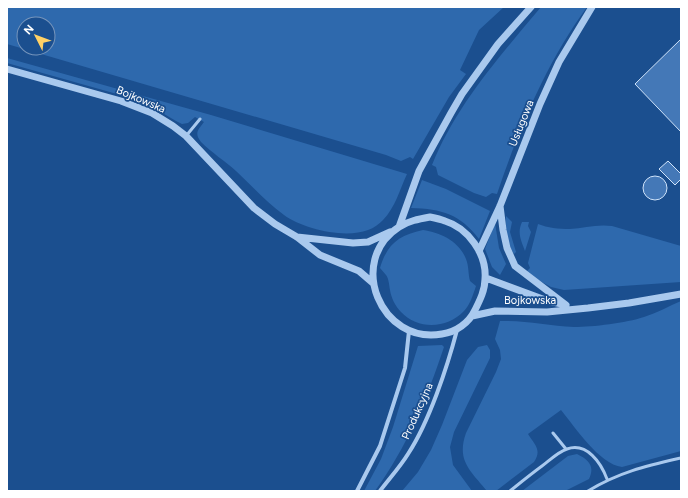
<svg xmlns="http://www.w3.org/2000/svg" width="688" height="498" font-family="Figtree,sans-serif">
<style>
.green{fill:#2e69ad;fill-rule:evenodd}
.building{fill:#4478b7;stroke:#cfe3fa}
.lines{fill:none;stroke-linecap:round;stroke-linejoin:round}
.service{stroke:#a9c9ee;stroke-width:3}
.minor{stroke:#a9c9ee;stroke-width:4}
.tertiary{stroke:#a9c9ee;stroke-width:7}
.labels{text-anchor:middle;stroke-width:3.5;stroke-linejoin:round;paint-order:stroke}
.street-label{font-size:11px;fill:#fff;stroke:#1b4f8f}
</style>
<rect width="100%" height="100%" fill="#1b4f8f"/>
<path class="green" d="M7 7H504L479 30 460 70 466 74 449 97 413 159 410 157 401 161 386 155 7 44ZM24 24H48V48H24Z
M541 7H587C546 63 519 129 497 194L492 193 486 197 474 193 438 175 436 167 432 165C456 105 500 56 541 7Z
M7 58 211 115 407 174C400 189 395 208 383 220 379 224 374 228 368 230 345 239 303 229 284 215 266 202 252 186 236 171 225 161 212 153 201 142 194 133 198 130 204 122L195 117 188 123 182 124 176 121 154 108 124 96 7 63Z
M422 180 446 189 490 211 479 239C460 214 442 209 411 208Z
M506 216 512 222 510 232 516 252 514 254C507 244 505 228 506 216Z
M522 222H529L528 226 531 232 525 251C521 240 517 233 522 222Z
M495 223 499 248 506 264 500 275 492 267 485 249Z
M538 224C548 228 558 229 570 229 584 228 597 224 612 226L681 246V282L564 290 551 287 538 280 527 271 530 268 528 263Z
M423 230C441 233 459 241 466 259 469 266 468 274 470 281L476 286C473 295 470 305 464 311 447 329 418 330 401 312 395 306 391 297 390 290 389 285 389 279 386 275 384 273 382 270 380 268 387 244 399 235 423 230Z
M681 301V451L622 467C599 464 575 427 561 410L528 434C535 445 542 450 534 462L496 491H487C471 471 456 461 466 433L496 372 501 359 500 350 495 339 500 321C525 320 549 326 574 327 593 327 626 323 644 317 657 313 669 306 681 301Z
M442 345 444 347C427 398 407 447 375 491H364L381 459 393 427 418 346Z
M487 345 490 350V358L454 432 450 447 453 465 472 491H402L418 472 431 450 442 425 467 360 478 347Z
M577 454C589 460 595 466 589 479L565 491H522L568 456Z"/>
<path class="building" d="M681 39V132L635 84Z
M668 161 681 174V179L675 185 659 169Z
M643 188a12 12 0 1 1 24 0a12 12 0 1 1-24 0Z"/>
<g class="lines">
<path class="service" d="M186 136 200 119
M553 433 566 449
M510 491C520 483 531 474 542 466 550 460 558 452 567 449 587 442 601 463 607 479
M588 491C619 472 646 466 681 458"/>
<path class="minor" d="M357 491 380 446 405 368 409 331
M380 491C389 479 400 467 408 454 429 422 447 368 457 330"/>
<path class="tertiary" d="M7 69 121 101 152 113 173 126 186 136 254 208 275 224 297 237 320 255 359 271 373 283
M500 206 503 230 507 248 515 266 566 305
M430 217C435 218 440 219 445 221 468 228 487 254 485 279 485 290 480 300 475 310 469 323 456 332 442 334 381 345 346 261 399 227 408 221 419 219 430 217Z
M399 227 419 171 451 113 462 94 498 44 531 7
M297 237 353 243 368 242 390 232
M479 251 500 206 540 104 559 62 592 7
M486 278 548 301 562 304
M472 316 495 311 547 312 588 308 629 303 681 294"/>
</g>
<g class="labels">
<g class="street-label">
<text transform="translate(141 99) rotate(23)" y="4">Bojkowska</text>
<text transform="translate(521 123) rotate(-68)" y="4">Usługowa</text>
<text x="530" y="304">Bojkowska</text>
<text transform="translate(417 411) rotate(-66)" y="4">Produkcyjna</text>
</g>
</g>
<rect width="688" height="498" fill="none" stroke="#ffffff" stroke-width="16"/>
<g transform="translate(36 36) rotate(312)"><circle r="19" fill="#1b4f8f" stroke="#7695bc"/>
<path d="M0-3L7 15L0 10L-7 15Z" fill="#ffd166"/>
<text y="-6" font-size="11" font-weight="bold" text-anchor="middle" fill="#ffffff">N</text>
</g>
</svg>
